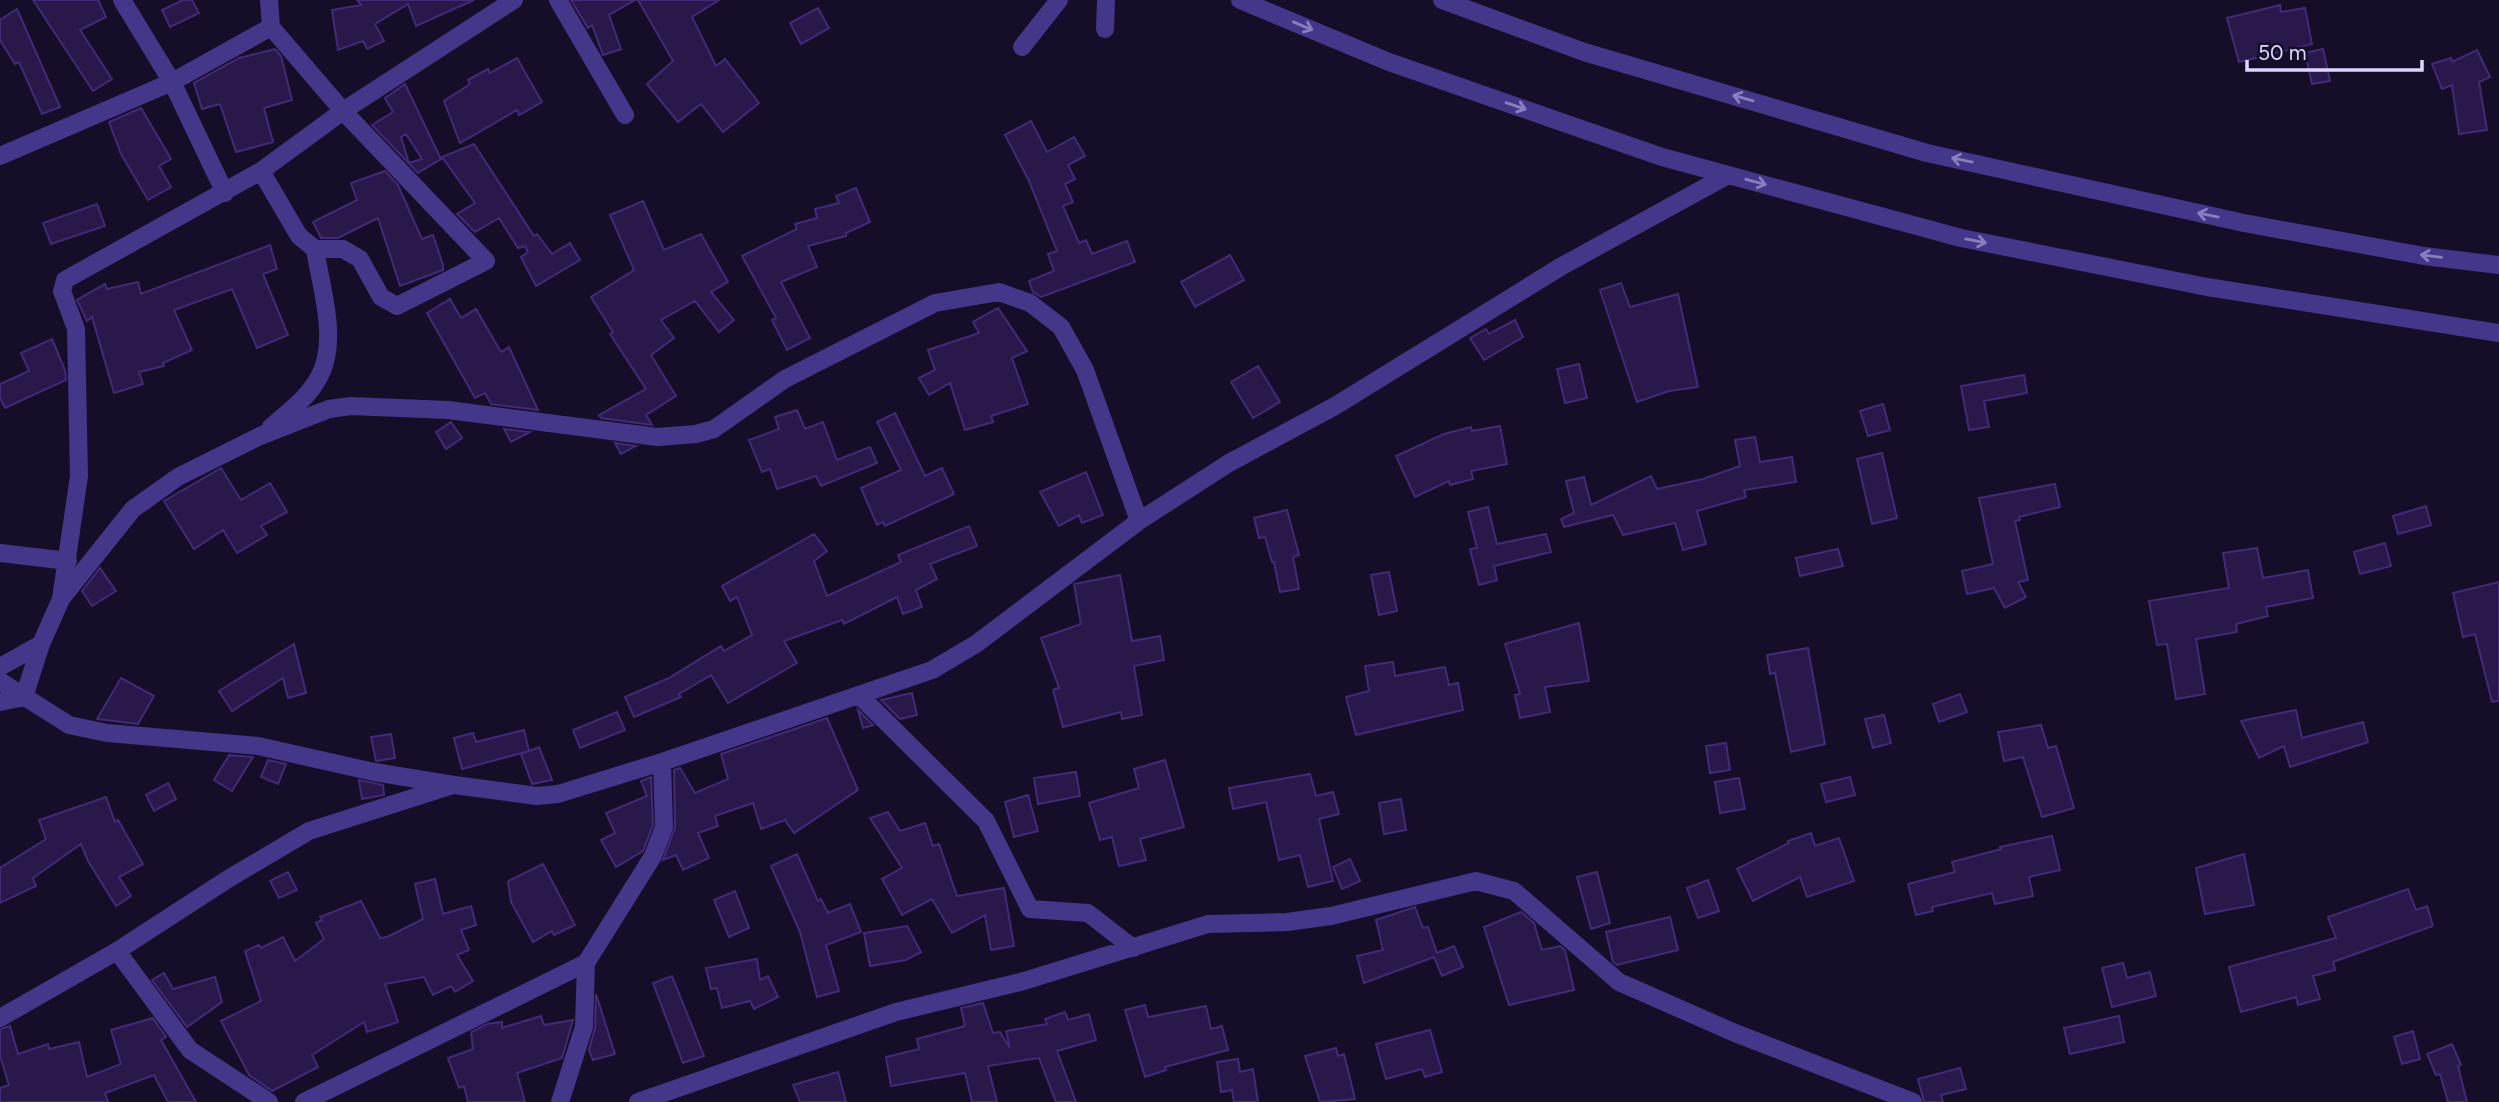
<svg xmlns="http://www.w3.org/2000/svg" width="2499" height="1102" font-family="Figtree,sans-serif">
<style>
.building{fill:#29194a;stroke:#422a77;stroke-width:2;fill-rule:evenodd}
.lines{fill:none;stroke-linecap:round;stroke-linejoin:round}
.minor{stroke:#44378a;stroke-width:18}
.oneway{stroke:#8a7ebf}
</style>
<rect width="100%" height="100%" fill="#160e28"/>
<path class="building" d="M33 0H98L106 17 80 30 112 79 93 91Z
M183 0H192L199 13 170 27 162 10Z
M357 0H474L416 26 408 4 375 24 384 41 367 49 363 41 338 50 332 10 361 5Z
M571 0H635L609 15 621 49 603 55 592 25 588 28Z
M638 0H719L692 17 716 66 725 59 759 103 723 132 701 104 678 122 647 84 673 61Z
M2280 5 2281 12 2305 8 2312 44 2239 62 2227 18Z
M818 8 829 28 801 44 790 23Z
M17 9 60 107 42 114 19 62 15 64 0 40V20Z
M275 49 281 56 292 100 264 108 273 142 236 152 220 104 202 109 194 83 239 58Z
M2323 49 2330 81 2312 84 2305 53Z
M2477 50 2490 77 2479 82 2487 130 2459 134 2452 85 2442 89 2432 64 2451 58 2452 62Z
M517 58 542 102 519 115 517 110 460 143 444 101 470 84 468 80 488 69 490 73Z
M405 84 441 159 418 173 372 125 393 112 385 98ZM406 134 422 159 409 163 401 137Z
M141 108 171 159 159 166 171 187 148 200 121 154 109 122Z
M1031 121 1047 152 1074 137 1085 156 1068 165 1075 179 1065 184 1073 202 1063 206 1079 243 1086 240 1092 254 1127 241 1135 262 1041 297 1033 292 1029 281 1054 271 1048 254 1057 251 1029 181 1005 135Z
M474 144 534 236 537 234 552 254 570 243 580 260 536 286 521 257 528 252 525 246 518 248 499 218 475 232 457 214 475 203 442 157Z
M385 171 398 185 422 239 433 235 443 265V270L400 286 378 218 338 238H321L313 222 357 200 351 183Z
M856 188 870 222 846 233V236L808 246 817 267 781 282 810 338 787 350 772 320 776 318 742 256 797 229 795 224 817 218 815 209 839 203 836 196Z
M643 201 664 250 701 234 728 282 711 292 734 320 719 332 695 301 661 320 674 338 651 355 676 396 646 415 652 425 601 418 599 415 646 389 610 334 613 332 591 297 634 270 610 215Z
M97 204 105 226 51 244 43 223Z
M270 245 277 269 263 274 288 335 257 348 232 289 174 310 192 350 163 363 164 366 139 372 143 384 114 393 92 317 87 321 77 300 105 284 107 289 138 282 141 294Z
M1230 255 1244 280 1195 307 1181 282Z
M1621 283 1630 307 1678 294 1698 387 1669 391 1637 402 1600 290Z
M450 299 461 318 476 309 501 352 509 347 538 410 491 404 485 393 475 398 427 313Z
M998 308 1027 351 1012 358 1028 404 991 416 993 422 965 430 950 383 929 395 919 378 935 370 928 350 979 333 973 322Z
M1515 320 1523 337 1484 360 1470 338 1486 329 1489 334Z
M52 339 65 370 66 380 5 408 0 398V384L29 371 21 353Z
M1579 364 1587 398 1565 403 1557 369Z
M1258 366 1280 402 1253 418 1231 382Z
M2024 375 2027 393 1984 401 1989 427 1969 430 1961 386Z
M1883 404 1890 430 1868 436 1860 411Z
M797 410 805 429 823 422 837 460 870 447 877 463 821 486 816 476 777 489 770 469 762 472 749 440 779 429 775 417Z
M895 413 925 476 942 468 954 494 885 526 883 522 877 525 861 488 901 470 877 422Z
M451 422 462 438 446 449 436 432Z
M1500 426 1507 464 1471 471 1473 479 1450 485 1449 481 1415 497 1396 456 1444 434 1471 427 1472 431Z
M504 429 530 432 511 442Z
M1755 437 1760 462 1792 457 1796 482 1744 490 1746 497 1697 511 1706 544 1683 550 1675 523 1623 535 1613 515 1564 527 1561 519 1574 513 1566 481 1584 477 1591 505 1651 476 1657 489 1703 479 1740 466 1735 440Z
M615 443 636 446 621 454Z
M1882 453 1897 518 1872 524 1857 459Z
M221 468 241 500 270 483 287 512 261 526 267 535 237 553 223 530 194 549 164 501Z
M1086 472 1103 515 1082 523 1079 515 1059 526 1040 492Z
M2055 484 2060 507 2019 517 2020 520 2015 521 2028 580 2018 582 2026 597 2005 608 1994 588 1967 594 1962 571 1993 564 1979 498Z
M2426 506 2431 525 2398 534 2393 516Z
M1488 507 1497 544 1546 534 1551 552 1494 566 1497 580 1479 585 1470 549 1477 548 1468 512Z
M1287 510 1299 555 1293 557 1299 589 1280 592 1274 562H1272L1265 537 1259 538 1254 518Z
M969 526 977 546 930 564 937 579 916 590 922 607 903 614 897 597 844 624 842 620 784 641 797 663 728 703 711 675 679 694 681 697 634 717 625 697 669 678 721 646 724 651 752 635 737 597 730 601 722 586 814 534 827 551 814 561 827 596 901 562 898 555Z
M2385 543 2391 566 2360 574 2354 552Z
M2257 548 2263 578 2308 570 2313 598 2266 607 2268 616 2236 624 2237 632 2196 639 2205 694 2176 699 2167 644 2157 645 2149 601 2229 588 2223 553Z
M1838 549 1843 566 1800 576 1796 558Z
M100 568 116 591 92 606 82 591Z
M1389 572 1397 611 1379 615 1371 575Z
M1120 575 1132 641 1160 636 1164 660 1134 666 1142 715 1122 719 1121 712 1063 727 1053 690 1059 688 1041 638 1081 624 1074 584Z
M2499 582V701L2492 702 2475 634 2463 637 2453 593Z
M1579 623 1589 681 1545 687 1550 712 1520 718 1515 695 1520 694 1505 644Z
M294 644 306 693 288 698 283 678 232 711 219 691Z
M1808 648 1825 744 1791 752 1775 673 1770 674 1767 655Z
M1393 662 1395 676 1445 667 1449 685 1458 683 1463 710 1356 735 1346 697 1369 691 1365 666Z
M121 678 154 696 138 724 97 719Z
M912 693 917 715 900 719 881 700Z
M1960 694 1967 712 1939 722 1933 704Z
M858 710 873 725 863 728Z
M2296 710 2302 738 2363 722 2368 742 2290 767 2284 746 2259 758 2241 721Z
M617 712 625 730 580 748 573 730Z
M1884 715 1891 743 1873 748 1865 719Z
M827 718 858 790 794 833 785 820 761 829 753 803 715 816 718 826 698 833 709 858 683 870 676 855 663 860 675 827 674 770 680 768 695 793 728 779 721 754Z
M2041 725 2048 748 2056 746 2074 808 2042 817 2023 757 2004 761 1998 732Z
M524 730 529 751 462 769 454 738 473 733 476 742Z
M391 734 395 758 376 761 371 737Z
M1726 743 1730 770 1710 773 1706 746Z
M539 747 552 780 532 784 521 754Z
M229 755 253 757 232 791 214 780Z
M268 760 286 764 278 784 261 777Z
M1165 760 1184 827 1140 839 1146 860 1119 866 1112 837 1100 840 1089 803 1139 788 1134 769Z
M1076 772 1080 796 1038 804 1034 778Z
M1310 774 1316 796 1333 792 1339 814 1319 819 1333 881 1308 887 1300 855 1279 860 1266 802 1233 809 1229 788Z
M651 777 653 825 643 851 616 867 601 840 615 833 606 813 647 796 641 781Z
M1850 777 1855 795 1826 802 1821 784Z
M1739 778 1745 809 1720 813 1715 782Z
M359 780 383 785 384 795 362 799Z
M168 783 176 799 154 811 146 795Z
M1028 795 1038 831 1014 837 1005 802Z
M106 797 115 822 118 820 143 864 119 877 131 896 116 906 88 861 81 844 33 878 36 886 0 903V868L46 839 39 820Z
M1401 799 1406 830 1384 834 1379 803Z
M888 812 900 831 925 823 933 846 939 844 957 896 1004 888 1014 946 991 950 985 915 952 933 932 899 902 915 882 879 902 868 870 818Z
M1811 833 1815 846 1839 838 1854 881 1807 897 1800 877 1753 901 1737 869 1789 843 1788 841Z
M2052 836 2060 870 2029 877 2033 896 1995 904 1992 893 1932 907 1933 911 1916 915 1908 884 1955 872 1952 862 2001 849 2000 847Z
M797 854 818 901 821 899 828 913 850 904 861 932 826 945 839 991 817 997 800 932 771 866Z
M2244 854 2254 905 2205 914 2196 868Z
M1350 859 1360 881 1342 889 1333 867Z
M543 864 575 925 554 935 552 931 533 942 511 902 508 881Z
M288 872 297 890 279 898 270 881Z
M1597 872 1610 923 1591 929 1577 877Z
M435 879 443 914 471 906 476 925 461 930 469 950 457 955 473 981 455 992 451 986 433 995 424 977 385 984 398 1022 367 1032 364 1022 312 1055 318 1067 272 1091 249 1075 221 1021 261 1001 245 951 259 945 261 948 283 937 295 961 324 939 316 923 322 920 320 917 361 901 380 938 387 937 423 919 415 884Z
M1708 880 1719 911 1698 918 1687 888Z
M2408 889 2416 910 2427 906 2433 926 2333 962 2335 970 2313 976 2320 999 2298 1005 2296 997 2241 1012 2229 967 2336 938 2328 917Z
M735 891 749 928 729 937 714 900Z
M1415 907 1423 928 1428 927 1437 953 1454 946 1463 967 1442 976 1434 957 1364 983 1357 956 1383 950 1376 920Z
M1521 912 1534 923 1542 950 1560 946 1565 950 1574 990 1509 1005 1484 927Z
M1670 917 1678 950 1617 965 1613 962 1606 932Z
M907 926 921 952 906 960 870 966 864 933Z
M757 959 760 980 768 976 778 997 754 1009 750 1001 722 1008 717 988 711 989 706 968Z
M2123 963 2127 978 2150 972 2156 996 2112 1007 2102 968Z
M164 973 173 989 215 977 222 1002 187 1027 152 980Z
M672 976 704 1056 683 1063 653 983Z
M596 994 615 1054 593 1060 589 1050 595 1028Z
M983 1003 993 1033 1000 1032 1010 1048 1006 1031 1047 1024 1045 1019 1065 1012 1068 1020 1089 1014 1096 1040 1057 1051 1076 1102H1056L1039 1058 988 1066 997 1102H972L965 1073 891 1086 886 1057 919 1049 917 1039 965 1026 961 1008Z
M1145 1005 1148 1017 1206 1006 1211 1029 1222 1026 1228 1050 1165 1067 1166 1070 1145 1077 1125 1010Z
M541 1016 544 1025 573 1020 562 1058 517 1073 525 1102H468L464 1086 459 1088 448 1058 473 1049 471 1032 487 1024 502 1022V1028Z
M2119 1016 2124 1042 2070 1054 2064 1028Z
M153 1018 166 1037 161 1040 196 1102H168L154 1075 105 1093 108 1102H0V1088L9 1085 0 1056V1029L10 1026 18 1054 48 1044 49 1049 79 1042 87 1077 121 1064 111 1030Z
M1430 1030 1442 1072 1425 1077 1422 1069 1386 1079 1376 1044Z
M2413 1031 2420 1059 2402 1064 2394 1037Z
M2452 1044 2461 1065 2458 1066 2467 1102H2448L2440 1074 2436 1075 2427 1054Z
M1336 1048 1338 1056 1344 1054 1355 1099 1320 1102 1305 1056Z
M1238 1059 1240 1072 1253 1069 1258 1102H1234L1232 1090 1221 1092 1217 1062Z
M1960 1068 1966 1089 1941 1095 1943 1102H1924L1918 1079Z
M838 1072 846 1102H800L793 1085Z"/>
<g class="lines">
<path class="minor" d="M558 0 625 115
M1240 0 1389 62 1662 157 1961 238 2207 287 2499 333
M1442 0 1584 52 1927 153 2244 223 2424 256 2499 265
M1105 29 1106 0
M1022 47 1059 0
M0 156 172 82 122 0
M261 171 299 236 315 249H343L360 259 381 297 397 306 486 261 343 111 271 27 269 0
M225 193 172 82 271 27
M271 427C288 412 308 398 319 377 339 341 321 288 315 249
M0 553 68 561
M61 599 133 509 178 477 260 436 329 409 351 406 448 410 657 437 696 434 714 429 785 379 935 303 999 292 1030 303 1061 327 1085 370 1139 521
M0 667 41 644
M0 681 69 725 107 733 258 746 374 772 454 785 537 796 558 794 662 762 932 670 976 644 1139 521 1229 463 1335 406 1562 266 1728 175
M860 696 986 821 1030 909 1088 913 1133 948
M0 702 24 697 41 644 61 599 79 476 76 329 62 291 65 280 261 171 343 111 514 0
M117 951 190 1050 269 1102
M0 1018 117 951 228 879 309 831 450 786
M304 1102 586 963 653 856 664 827 662 762
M560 1102 584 1027 586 963
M638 1102 896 1012 1024 981 1208 924 1287 922 1331 916 1476 881 1514 891 1619 982 1735 1033 1913 1102"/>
</g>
<defs><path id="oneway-shaft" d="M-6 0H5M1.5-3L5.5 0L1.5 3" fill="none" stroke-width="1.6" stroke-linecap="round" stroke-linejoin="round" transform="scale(1.75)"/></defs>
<g class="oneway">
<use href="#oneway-shaft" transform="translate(1303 26) rotate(23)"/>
<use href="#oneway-shaft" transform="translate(1743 98) rotate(-164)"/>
<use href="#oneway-shaft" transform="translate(1516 106) rotate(19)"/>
<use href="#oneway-shaft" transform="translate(1962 160) rotate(-168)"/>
<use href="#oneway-shaft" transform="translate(1756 182) rotate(15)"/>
<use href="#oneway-shaft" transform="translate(2208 215) rotate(-168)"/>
<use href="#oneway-shaft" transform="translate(1976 241) rotate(11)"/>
<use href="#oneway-shaft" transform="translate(2431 256) rotate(-172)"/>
</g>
<path d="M2247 60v10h175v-10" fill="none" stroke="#dfd5ff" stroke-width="3.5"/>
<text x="2258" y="60" font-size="21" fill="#dfd5ff" stroke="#160e28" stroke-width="5" paint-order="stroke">50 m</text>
</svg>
